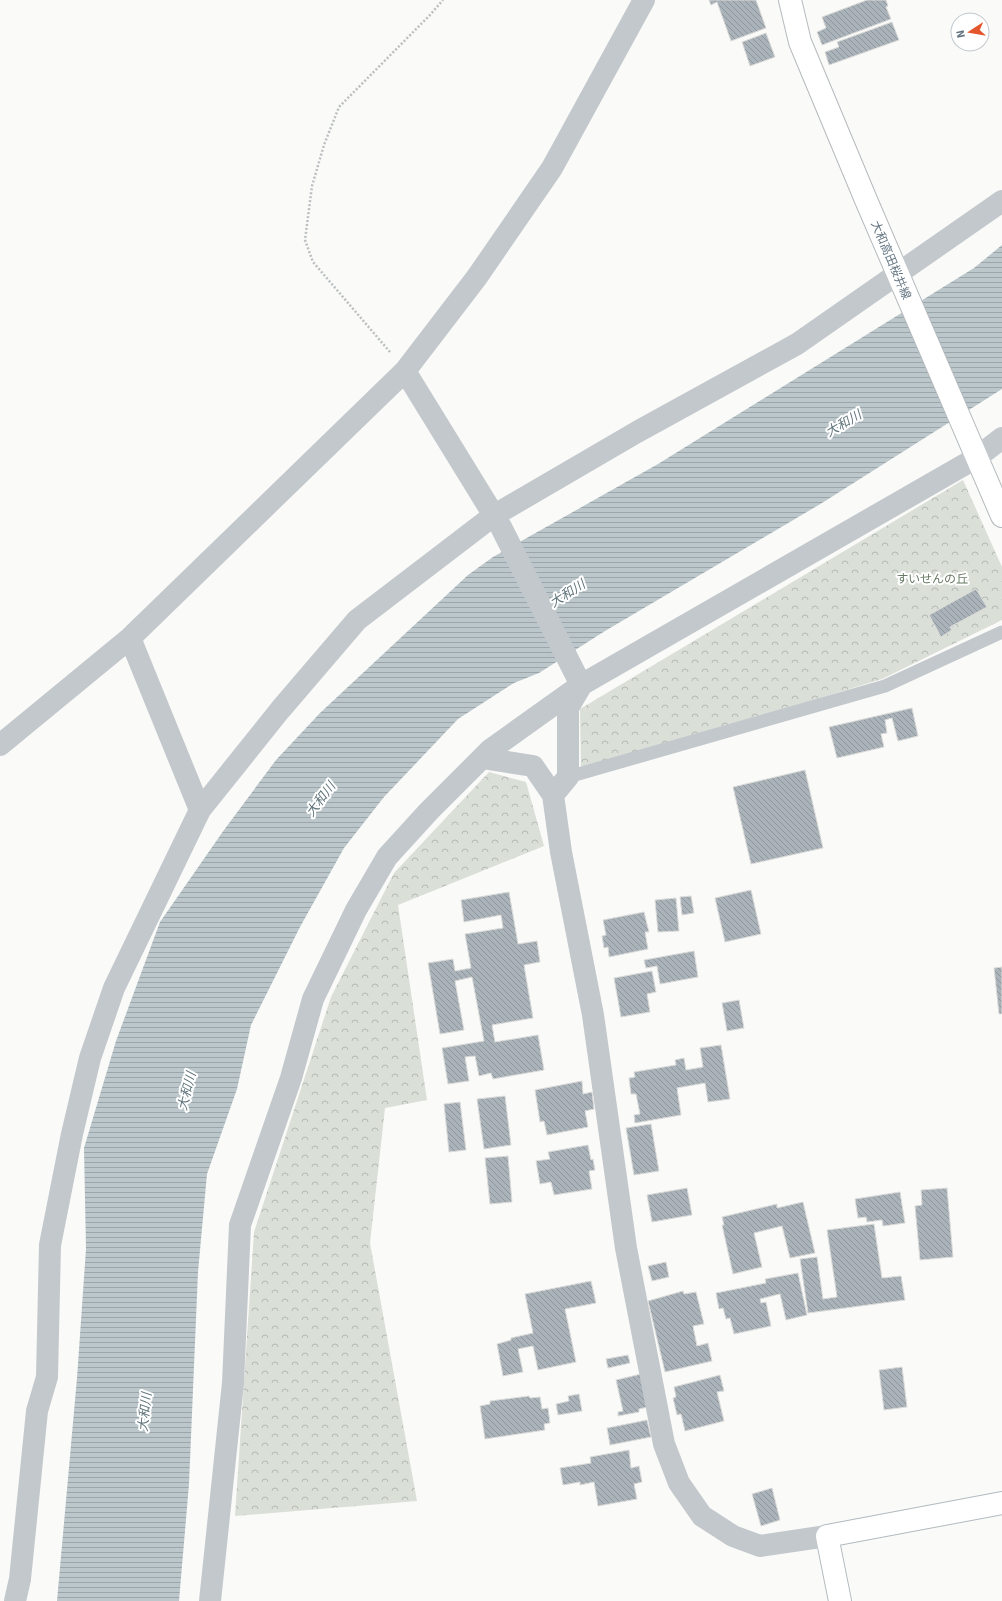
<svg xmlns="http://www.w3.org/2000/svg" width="1002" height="1601" font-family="Signika,'Noto Sans JP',sans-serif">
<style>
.forest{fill:url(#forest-crowns)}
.water{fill:url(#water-rules)}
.building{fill:url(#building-back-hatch);stroke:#dcdcda}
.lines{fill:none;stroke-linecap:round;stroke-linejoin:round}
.secondary-casing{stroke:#b3babf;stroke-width:24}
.primary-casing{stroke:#b5babe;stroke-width:24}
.path{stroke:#bbbfc2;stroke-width:2.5;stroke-dasharray:2 2;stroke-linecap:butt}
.lane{stroke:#c3c8cc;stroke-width:13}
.street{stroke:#c3c8cc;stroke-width:22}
.secondary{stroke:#fff;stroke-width:22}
.primary{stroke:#fff;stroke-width:22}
.labels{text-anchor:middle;stroke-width:4;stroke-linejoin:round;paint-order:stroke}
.street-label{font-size:12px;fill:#657683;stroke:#fff}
.park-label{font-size:12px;fill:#687a64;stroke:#fff}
.water-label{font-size:13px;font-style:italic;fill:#60757c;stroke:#fff}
</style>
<defs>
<pattern id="forest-crowns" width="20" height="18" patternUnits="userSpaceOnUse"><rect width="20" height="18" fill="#dadfd7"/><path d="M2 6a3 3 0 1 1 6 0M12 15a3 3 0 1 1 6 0" fill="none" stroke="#b4b9b4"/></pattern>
<pattern id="water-rules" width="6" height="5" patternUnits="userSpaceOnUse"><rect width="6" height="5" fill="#bbc7cb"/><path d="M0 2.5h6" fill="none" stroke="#9ca6aa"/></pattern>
<pattern id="building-back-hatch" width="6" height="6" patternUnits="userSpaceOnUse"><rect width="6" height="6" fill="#aab3b9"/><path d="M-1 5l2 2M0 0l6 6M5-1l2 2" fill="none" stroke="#8e969c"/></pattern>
</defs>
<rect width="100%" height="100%" fill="#fafaf8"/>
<path class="forest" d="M963 480 1002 567V620L882 679 581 772 580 709Z
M489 772 526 782 544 846 398 905 427 1100 385 1108 370 1243 417 1501 235 1516 254 1232 331 997 394 873Z"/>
<path class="water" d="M1002 245V389L822 503 605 631 539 673 514 683 458 719 384 797 344 848 300 927 251 1025 237 1089 207 1174 198 1272 189 1484 179 1601H57L77 1378 86 1249 84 1148 116 1041 160 922 224 830 276 760 320 713 468 575 493 557 658 464 974 268Z"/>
<path class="building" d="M709 0H756L766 28 731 41 717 2 711 5Z
M867 0H886L888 6 886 7 891 19 822 45 817 32 826 28 822 17Z
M892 22 899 40 829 65 825 52 839 47 837 42Z
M766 33 775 57 750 66 742 42Z
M976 589 987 607 950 627 952 630 941 637 929 615Z
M912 708 918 736 898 741 892 718 885 720 887 733 881 734 884 747 837 758 829 727Z
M805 770 823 848 751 864 733 787Z
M751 890 761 934 725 942 715 898Z
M509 892 518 944 537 941 540 962 524 965 533 1018 492 1025 495 1042 538 1035 544 1070 493 1079 491 1073 479 1076 475 1056 465 1057 469 1081 448 1084 442 1048 484 1041 472 977 455 981 464 1030 440 1034 428 963 453 959 455 971 471 968 465 934 503 928 501 915 464 922 461 900Z
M691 896 694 913 682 915 680 897Z
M676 898 679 931 658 932 655 900Z
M644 912 649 932H645L648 949 609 957 608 947 604 948 602 936 606 935 603 920Z
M694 951 698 977 660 984 657 966 646 968 644 960Z
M1002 967V1014H999L994 968Z
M652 971 656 992 647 994 650 1012 621 1017 614 978Z
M739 1000 744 1028 727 1031 722 1003Z
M721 1045 730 1099 708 1102 705 1083 677 1088 681 1115 635 1123 634 1115 640 1114 636 1094H631L629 1078 635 1077 634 1072 676 1065 675 1060 684 1058 686 1070 703 1067 700 1048Z
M582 1081 583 1094 592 1092 594 1109 585 1111 588 1127 547 1135 544 1121 540 1122 535 1090Z
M505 1096 511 1145 484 1149 477 1099Z
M460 1102 466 1150 449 1152 444 1104Z
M651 1124 659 1171 634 1175 626 1128Z
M588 1145 591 1160 593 1159 595 1170 589 1171 592 1189 554 1195 551 1182 540 1184 536 1161 550 1159 548 1152Z
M508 1156 512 1202 490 1204 485 1158Z
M687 1188 692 1215 652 1222 647 1195Z
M947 1188 953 1257 920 1260 915 1206 922 1205 921 1190Z
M900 1192 905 1223 883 1226 882 1220 867 1222 866 1217 858 1218 855 1199Z
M803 1202 815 1253 790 1258 782 1226 754 1233 762 1267 733 1274 722 1225H724L722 1217 777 1204V1208Z
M874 1224 882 1278 901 1276 905 1300 808 1313 800 1259 817 1257 823 1299 837 1297 827 1230Z
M666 1262 669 1277 652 1281 648 1266Z
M798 1273 807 1315 786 1320 780 1294 760 1299 761 1303 766 1302 771 1326 734 1334 730 1318 726 1319 723 1308 719 1309 716 1293 766 1283 765 1279Z
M591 1281 596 1303 565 1309 576 1362 538 1370 533 1346 518 1349 523 1372 503 1376 497 1344 511 1340V1338L533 1333 525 1294Z
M683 1291 684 1294 696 1292 704 1324 693 1326 697 1346 708 1343 712 1361 665 1372 648 1301Z
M628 1355 630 1363 608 1368 606 1359Z
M902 1367 907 1407 884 1410 879 1370Z
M641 1374 648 1407 639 1409V1412L618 1416V1412L623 1411 616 1380Z
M720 1375 724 1391 717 1392 724 1421 685 1431 681 1414 677 1415 673 1398 676 1397 674 1387Z
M579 1394 582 1411 558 1415 556 1404 569 1401 568 1396Z
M529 1396 530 1398 540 1397 542 1409 548 1408 550 1423 544 1424 545 1430 485 1439 480 1406 490 1404V1401Z
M647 1420 651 1437 610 1445 607 1428Z
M629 1450 631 1468 639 1466 642 1482 634 1484 637 1499 598 1506 594 1482 580 1485V1482L563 1485 560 1468 591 1463 590 1457Z
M772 1488 780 1520 761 1526 752 1494Z"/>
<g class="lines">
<defs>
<path id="secondary" d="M840 1601 827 1536 1002 1503"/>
<path id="primary" d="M790 0 800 42 866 200 1002 516"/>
</defs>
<use href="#secondary" class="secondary-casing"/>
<use href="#primary" class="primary-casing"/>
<path class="path" d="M390 352 313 262 305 240 312 186 324 145 339 107 430 15 443 0"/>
<path class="lane" d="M568 777 885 686 1002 632"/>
<path class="street" d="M405 371 501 527 581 685
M130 638 200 810
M581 686 568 708V777L553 795 561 852 593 1015 626 1248 664 1444 679 1483 702 1516 733 1536 760 1546 827 1536
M0 745 130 638 405 371 477 277 552 168 644 0
M482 758 533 766 553 795
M15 1601 20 1579 37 1411 47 1377 50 1245 72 1134 90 1058 114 988 200 810 280 710 357 620 493 516 637 432 797 344 1002 201
M210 1601 233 1383 240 1225 291 1078 313 999 356 910 387 857 429 811 490 750 581 685 976 458 1002 438"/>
<use href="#secondary" class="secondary"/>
<use href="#primary" class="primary"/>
</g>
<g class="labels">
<g class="street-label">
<text transform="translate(891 260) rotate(67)" y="4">大和高田桜井線</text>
</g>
<g class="park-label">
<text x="932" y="583">すいせんの丘</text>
</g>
<g class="water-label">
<text transform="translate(843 423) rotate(-31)" y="5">大和川</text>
<text transform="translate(567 593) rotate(-33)" y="5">大和川</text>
<text transform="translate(320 799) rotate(-53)" y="5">大和川</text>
<text transform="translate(186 1091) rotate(-76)" y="5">大和川</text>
<text transform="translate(144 1412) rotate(-84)" y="5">大和川</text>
</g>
</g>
<g transform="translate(970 32) rotate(258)"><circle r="19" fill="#ffffff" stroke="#c1c8cd"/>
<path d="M0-3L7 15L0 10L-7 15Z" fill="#e4572e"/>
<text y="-6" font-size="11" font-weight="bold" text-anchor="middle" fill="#657683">N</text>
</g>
</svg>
